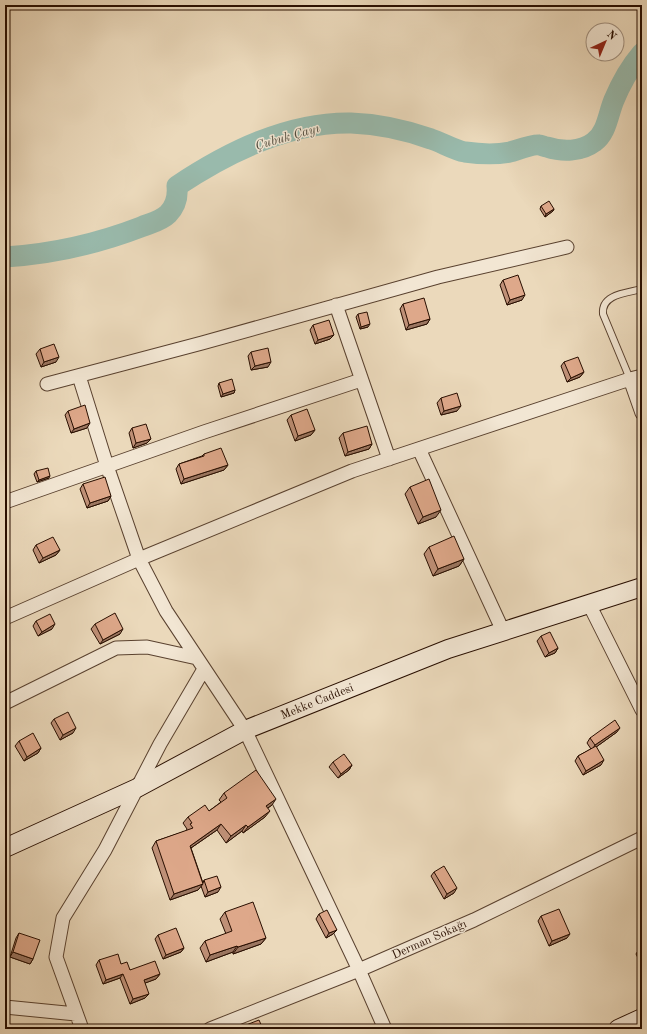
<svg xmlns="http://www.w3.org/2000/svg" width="647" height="1034" font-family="'Old Standard TT',serif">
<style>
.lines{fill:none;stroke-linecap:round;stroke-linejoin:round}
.river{stroke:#99baac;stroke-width:21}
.lane-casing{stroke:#59412f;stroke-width:8}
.street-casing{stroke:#59412f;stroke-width:15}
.secondary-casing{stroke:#280e00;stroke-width:20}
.lane{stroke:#f2e6d3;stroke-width:6}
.street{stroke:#f2e6d3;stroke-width:13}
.secondary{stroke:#f2e6d3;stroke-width:18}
.wall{fill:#bf9077;stroke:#280e00}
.shaded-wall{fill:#9b7661;stroke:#280e00}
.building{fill:#dea88a;stroke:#280e00}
.labels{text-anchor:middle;stroke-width:3;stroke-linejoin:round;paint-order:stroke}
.street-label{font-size:12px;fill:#280e00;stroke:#f2e6d3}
.water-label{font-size:13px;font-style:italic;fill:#504a3c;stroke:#f2e6d3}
</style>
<rect width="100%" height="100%" fill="#ebd9bb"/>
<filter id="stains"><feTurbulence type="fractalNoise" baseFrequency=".005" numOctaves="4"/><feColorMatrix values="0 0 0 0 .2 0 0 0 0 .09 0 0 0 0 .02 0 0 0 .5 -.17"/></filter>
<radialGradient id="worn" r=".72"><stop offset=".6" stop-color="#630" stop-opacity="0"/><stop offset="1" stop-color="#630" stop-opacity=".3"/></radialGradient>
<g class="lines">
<path class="river" d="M5 257C52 254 97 244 141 227 151 223 161 221 168 214 176 206 178 196 177 186 228 152 288 122 351 123 378 124 406 130 431 139 441 142 454 150 465 152 479 154 495 155 510 152 517 150 533 144 539 145 542 145 544 147 547 147 562 152 581 152 594 142 607 133 608 114 614 100 621 83 630 67 642 53"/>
<defs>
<path id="lane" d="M630 379 603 314C601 294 627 293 642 289"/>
<path id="street" d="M336 305 389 459
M79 376 107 466 139 559 166 611 245 730 359 970 385 1029
M630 379 642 413
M47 384 202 343 438 277 567 247
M419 449 503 631
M5 502 204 432 361 380
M589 604 642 710
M5 618 139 559 352 471 630 379 642 376
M5 703 116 648 147 647 197 658
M5 1007 76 1014
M82 1029 56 957 63 918 105 850 160 744 204 669
M210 1029 359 970 474 920 642 838"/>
<path id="secondary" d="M5 848 137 788 245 730 448 649 642 587
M618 1029 642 1018"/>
</defs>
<use href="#lane" class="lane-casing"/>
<use href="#street" class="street-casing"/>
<use href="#secondary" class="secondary-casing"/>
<use href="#lane" class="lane"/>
<use href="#street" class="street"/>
<use href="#secondary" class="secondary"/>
</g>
<path class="wall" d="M541 206 554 209 553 211 545 217 540 209Z
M503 280 522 300 507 305 500 285Z
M403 304 430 319 427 324 406 330 400 309Z
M358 314 368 327 360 329 356 317Z
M313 325 334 335 330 339 315 344 310 330Z
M40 349 56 362 41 367 36 354Z
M251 352 268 367 251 370 248 356Z
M564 362 584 372 580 377 567 382 561 366Z
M219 383 235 390 234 393 221 397 218 386Z
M441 398 457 411 441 415 437 403Z
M68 411 87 428 71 433 65 415Z
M291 415 315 430 311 435 295 441 287 420Z
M132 428 151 439 147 443 133 448 129 433Z
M343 433 372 444 369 449 345 456 339 438Z
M204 454 228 465 224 470 181 484 176 469 179 464 202 456Z
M36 471 49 478 37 482 34 474Z
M83 484 111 496 108 501 87 508 80 489Z
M410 487 436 517 418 524 405 494Z
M36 545 60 550 56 555 39 563 33 550Z
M429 547 464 559 459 566 433 576 424 554Z
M36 621 52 629 38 636 33 626Z
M95 624 120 634 100 644 91 629Z
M541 636 558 648 555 653 545 657 537 641Z
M54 719 73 733 60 740 51 723Z
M617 732 596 747 601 765 583 775 575 761 578 756 591 749 587 743 590 738Z
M19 741 41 748 38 753 24 761 15 746Z
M333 762 352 765 349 770 338 778 329 767Z
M224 793 272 805 268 808 265 817 243 833 242 831 226 843 217 830 191 848 203 883 204 880 218 892 205 897 201 886 198 890 170 900 152 848 156 841 186 831 187 829 183 823 188 817 209 811 221 802 219 800Z
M434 872 454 893 444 899 431 876Z
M225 912 266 938 261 944 233 954V952L206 962 200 948 205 941 226 934 220 919Z
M319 914 337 930 333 934 326 938 316 919Z
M541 916 567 938 549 946 538 921Z
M19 933 33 959 30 964 10 957 16 938Z
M158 935 184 948 181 952 163 959 155 939Z
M642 948V966L636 954 639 949Z
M99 960 121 964 130 970 160 974 156 979 145 983V998L130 1004 120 978 103 984 96 965Z
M246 1025 263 1029H244Z"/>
<path class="shaded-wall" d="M554 209 553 211 545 217 546 214Z
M525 295 522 300 507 305 510 300Z
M430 319 427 324 406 330 409 325Z
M370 324 368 327 360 329 361 327Z
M334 335 330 339 315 344 318 340Z
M59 357 56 362 41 367 44 362Z
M271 362 268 367 251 370 255 366Z
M584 372 580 377 567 382 571 378Z
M235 390 234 393 221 397 223 394Z
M461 406 457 411 441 415 444 411Z
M90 423 87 428 71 433 74 429Z
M315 430 311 435 295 441 298 436Z
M151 439 147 443 133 448 136 443Z
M372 444 369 449 345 456 348 452Z
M228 465 224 470 181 484 184 479Z
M50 476 49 478 37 482 39 480Z
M111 496 108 501 87 508 90 503Z
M441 510 436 517 418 524 423 517Z
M60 550 56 555 39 563 43 558Z
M464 559 459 566 433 576 438 569Z
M55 624 52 629 38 636 42 632Z
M123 629 120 634 100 644 103 640Z
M558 648 555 653 545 657 549 653Z
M76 728 73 733 60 740 63 735Z
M620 728 617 732 592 750 595 745Z
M41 748 38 753 24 761 27 757Z
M604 760 601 765 583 775 586 771Z
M352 765 349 770 338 778 341 774Z
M276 799 272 805 262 812 266 806Z
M270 811 265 817 243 833 248 827Z
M221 824 217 830 185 852 190 846Z
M246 825 242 831 226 843 231 836Z
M203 884 198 890 170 900 174 894Z
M221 887 218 892 205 897 208 892Z
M457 888 454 893 444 899 447 894Z
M337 930 333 934 326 938 329 933Z
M570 934 567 938 549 946 552 941Z
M266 938 261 944 233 954 238 947Z
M237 946 233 952 206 962 210 955Z
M184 948 181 952 163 959 166 955Z
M13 952 33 959 30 964 10 957Z
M123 974 120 978 103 984 106 980Z
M160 974 156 979 140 985 144 980Z
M149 994 145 998 130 1004 133 999Z"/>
<path class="building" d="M549 201 554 209 546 214 541 206Z
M518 275 525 295 510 300 503 280Z
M424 298 430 319 409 325 403 304Z
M367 312 370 324 361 327 358 314Z
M329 320 334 335 318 340 313 325Z
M54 344 59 357 44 362 40 349Z
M268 348 271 362 255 366 251 352Z
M578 357 584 372 571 378 564 362Z
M232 379 235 390 223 394 219 383Z
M457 393 461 406 444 411 441 398Z
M85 405 90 423 74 429 68 411Z
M307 409 315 430 298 436 291 415Z
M146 424 151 439 136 443 132 428Z
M367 426 372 444 348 452 343 433Z
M221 448 228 465 184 479 179 464 204 456V454Z
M48 468 50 476 39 480 36 471Z
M105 477 111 496 90 503 83 484Z
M429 479 441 510 423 517 410 487Z
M454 536 464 559 438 569 429 547Z
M53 537 60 550 43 558 36 545Z
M115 613 123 629 103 640 95 624Z
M50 614 55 624 42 632 36 621Z
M550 632 558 648 549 653 541 636Z
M68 712 76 728 63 735 54 719Z
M615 720 620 728 595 745 590 738Z
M33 733 41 748 27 757 19 741Z
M596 746 604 760 586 771 578 756Z
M344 754 352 765 341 774 333 762Z
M256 770 276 799 266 806 270 811 248 827 246 825 231 836 221 824 190 846 203 884 174 894 156 841 193 828 190 824 192 823 188 817 205 805 209 811 227 798 224 793Z
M444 866 457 888 447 894 434 872Z
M217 876 221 887 208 892 204 880Z
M253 902 266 938 238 947 237 946 210 955 205 941 232 931 225 912Z
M559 909 570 934 552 941 541 916Z
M327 910 337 930 329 933 319 914Z
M176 928 184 948 166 955 158 935Z
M19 933 40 940 33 959 13 952Z
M642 948V954L639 949Z
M118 954 121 964 127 962 130 970 155 961 160 974 144 980 149 994 133 999 123 974 106 980 99 960Z
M259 1020 263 1029H248L246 1025Z"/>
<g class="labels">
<g class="street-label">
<text transform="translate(317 701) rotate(-22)" y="4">Mekke Caddesi</text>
<text transform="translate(429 939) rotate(-24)" y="4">Derman Sokağı</text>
</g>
<g class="water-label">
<text transform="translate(287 136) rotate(-16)" y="5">Çubuk Çayı</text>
</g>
</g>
<rect width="647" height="1034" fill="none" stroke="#ebd9bb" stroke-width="20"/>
<rect x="6" y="6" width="635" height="1022" fill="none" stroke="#280e00" stroke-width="2"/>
<rect x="10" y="10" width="627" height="1014" fill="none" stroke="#280e00"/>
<g transform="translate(605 42) rotate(44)"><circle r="19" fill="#f2e6d3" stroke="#a1907f"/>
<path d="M0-3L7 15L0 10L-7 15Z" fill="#8f2418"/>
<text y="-6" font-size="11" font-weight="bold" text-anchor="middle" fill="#280e00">N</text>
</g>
<rect width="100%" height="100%" filter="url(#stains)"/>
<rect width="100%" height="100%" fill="url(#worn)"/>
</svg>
